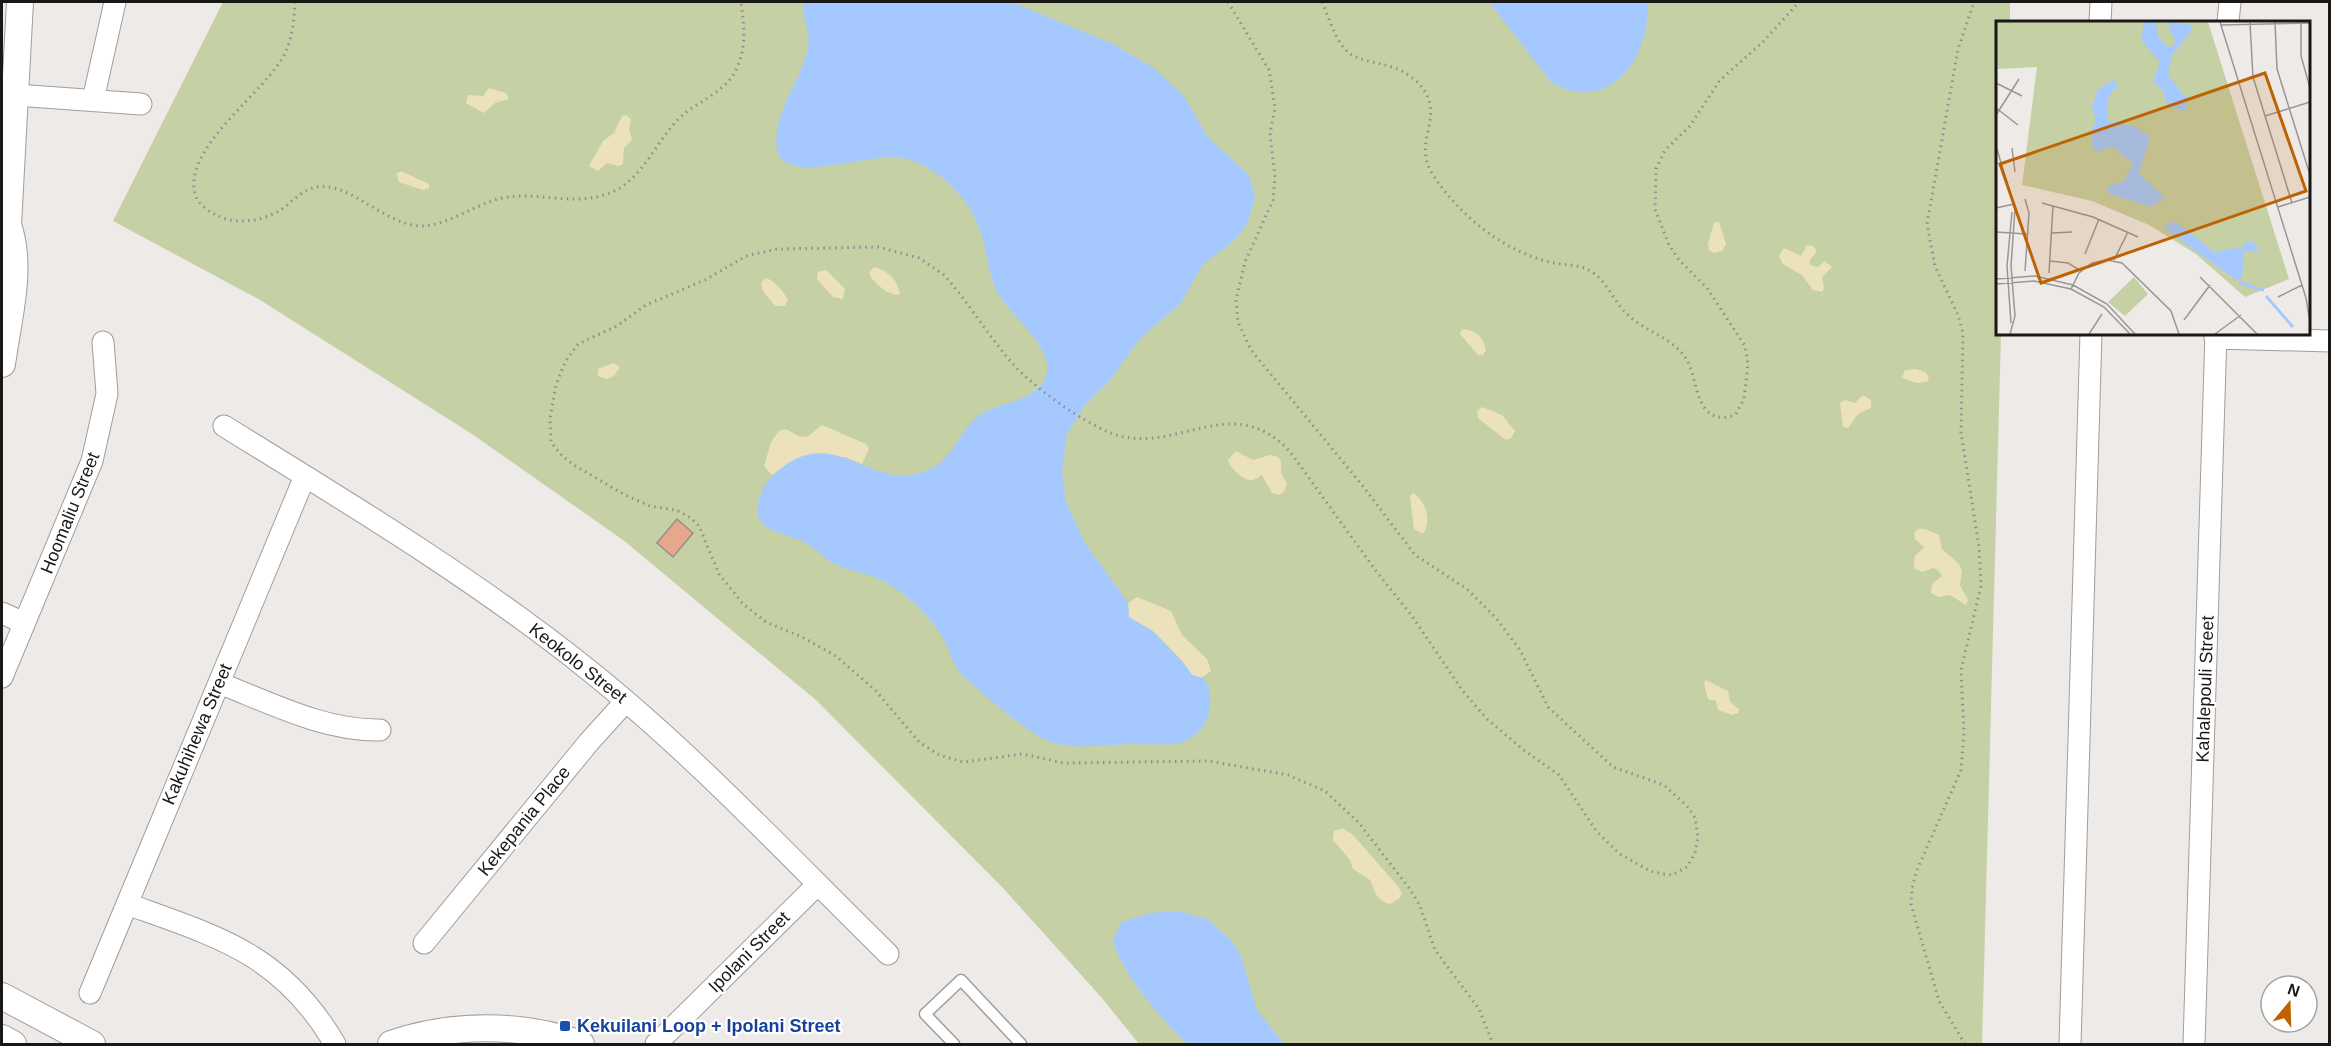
<svg xmlns="http://www.w3.org/2000/svg" width="2331" height="1046" font-family="Helvetica,sans-serif">
<style>
.green{fill:#c6d0a5}
.sand{fill:#ebe2bc}
.water{fill:#a5c9ff}
.building{fill:#e7a78b;stroke:#94908e;stroke-width:1.5}
.lines{fill:none;stroke-linecap:round;stroke-linejoin:round}
.service-casing{stroke:#a19d9c;stroke-width:13}
.minor-casing{stroke:#a19d9c;stroke-width:23}
.tertiary-casing{stroke:#a19d9c;stroke-width:28}
.path{stroke:#908d8c;stroke-width:3;stroke-dasharray:1.5 4.5;stroke-linecap:butt}
.service{stroke:#fff;stroke-width:10}
.minor{stroke:#fff;stroke-width:21}
.tertiary{stroke:#fff;stroke-width:26}
.transit-dot{fill:#1a4fb4;stroke:#fff;stroke-width:2}
.labels{text-anchor:middle;stroke-width:4.5;stroke-linejoin:round;paint-order:stroke}
.street-label{font-size:18px;fill:#191817;stroke:#fff}
.transit-label{font-size:18px;font-weight:bold;fill:#164399;stroke:#fff;text-anchor:start}
.inset-river{fill:none;stroke:#a5c9ff;stroke-width:3}
.inset-road{fill:none;stroke:#999694;stroke-width:1.5}
.view{fill:#bd6304;fill-opacity:0.15;stroke:#bd6304;stroke-width:3}
.inset-edge{fill:none;stroke:#191817;stroke-width:3}
</style>
<rect width="100%" height="100%" fill="#eeeae8"/>
<path class="green" d="M223 2H2010V22H1998V333H2001L1982 1044H1139L1101 997 1003 888 816 700 623 540 472 434 260 300 113 221Z"/>
<path class="sand" d="M489 88 506 93 509 99 495 103 484 113 466 103 468 95 483 96Z
M626 115 631 119 629 129 632 140 624 148 623 164 619 166 607 163 598 171 589 166 603 141 614 133 622 116Z
M401 171 429 184V188L423 190 399 182 396 174Z
M1719 222 1726 244 1722 251 1714 253 1709 250 1708 244 1714 223Z
M1807 245 1813 246 1817 251 1810 260V265L1818 267 1825 261 1832 267 1822 277 1824 288 1822 292 1813 290 1802 275 1783 264 1779 256 1784 248 1801 256Z
M874 267C888 270 898 281 900 294 891 298 872 282 869 273Z
M826 270 845 289 843 299 833 297 817 279 818 272Z
M766 278C775 281 785 293 788 300L785 306H775L763 291 761 283Z
M1462 329C1475 329 1484 338 1486 350L1483 355H1478L1460 334Z
M613 363 620 367 614 376 607 379 598 376V369Z
M1916 369 1925 372 1929 378 1927 382 1917 383 1902 378 1905 370Z
M1863 395 1871 400V408L1858 414 1848 428 1843 427 1840 403 1845 400 1855 403Z
M1482 407 1502 415 1515 431 1511 438 1506 440 1478 418 1477 411Z
M822 425 866 444 869 449 862 464 846 457 788 463 772 475 764 466 771 442 779 431 786 429 798 436 807 437Z
M1236 451 1253 460 1270 455 1278 457 1281 461V472L1287 484 1284 492 1279 495 1272 493 1262 475C1259 477 1256 479 1253 480 1244 482 1229 467 1228 460Z
M1413 493C1426 501 1432 521 1423 534L1414 529 1410 496Z
M1925 529 1939 535 1942 549 1959 564 1962 571 1960 585 1968 600 1966 605 1950 595 1939 597 1931 593 1932 584 1942 576 1938 570 1933 568 1922 572 1914 568 1915 556 1924 547 1915 539 1914 533 1918 529Z
M1137 597 1171 611 1182 635 1207 659 1211 671 1200 679 1192 675 1182 661 1154 632 1129 617 1128 603Z
M1706 680 1728 691 1730 702 1739 709 1738 713 1732 715 1718 710 1716 701 1708 699 1704 684Z
M1343 828 1353 835 1396 884 1402 893 1400 898 1390 904C1376 901 1375 891 1370 880L1353 869 1350 860 1333 840 1334 831Z"/>
<path class="water" d="M803 2H1012L1113 44 1155 69 1184 96 1207 136 1249 175 1255 197 1248 222 1241 233 1224 249 1204 263 1180 304 1141 338 1109 381 1085 405 1067 434 1062 471 1066 502 1085 543 1128 603 1129 617 1154 632 1182 661 1192 675 1204 678C1219 704 1207 735 1178 744 1163 745 1148 744 1133 744 1105 744 1070 752 1044 739 1028 732 970 685 959 671 953 663 950 652 945 642 934 620 909 596 887 583 872 574 855 572 839 566 824 560 815 547 802 541 777 530 746 531 762 491 767 480 774 474 783 467 834 428 869 486 917 474 955 465 956 431 981 414 1002 400 1051 401 1047 363 1044 342 1011 314 999 295 989 277 988 259 983 240 974 203 943 169 907 159 874 149 798 185 778 155 769 115 800 85 808 48 811 32 802 18 803 2Z
M1489 2H1647C1652 56 1609 117 1551 82Z
M1178 911 1207 919 1231 940 1240 953 1257 1010 1284 1044H1187C1166 1025 1117 967 1113 940L1122 922 1150 913Z"/>
<path class="building" d="M677 519 693 533 673 557 657 543Z"/>
<g class="lines">
<defs>
<path id="service" d="M954 1044 925 1014 961 980 1021 1044"/>
<path id="minor" d="M2100 22 2101 2
M2228 22 2230 2
M16 95 141 104
M93 100 115 2
M2215 338 2330 341
M224 426C347 502 472 577 586 668 694 754 790 858 888 954
M2 613 24 623
M2 677 92 461 107 394 103 342
M219 683C271 703 324 731 380 730
M127 904C219 937 282 954 335 1044
M424 943 589 742 626 701
M90 993 305 476
M656 1044 817 885
M2070 1044 2091 333
M2194 1044 2216 333"/>
<path id="tertiary" d="M2 364C8 320 23 267 8 225L20 2
M2 996 92 1044
M2 1038 13 1044
M391 1044C451 1023 522 1023 581 1044"/>
</defs>
<use href="#service" class="service-casing"/>
<use href="#minor" class="minor-casing"/>
<use href="#tertiary" class="tertiary-casing"/>
<path class="path" d="M295 2C294 18 293 36 286 51 268 92 179 148 196 197 199 205 209 211 216 215 236 226 264 221 282 209 293 201 303 189 317 187 350 182 384 224 420 226 447 226 472 206 498 199 534 190 570 206 604 195 643 184 655 139 684 114 701 100 726 91 736 70 747 47 744 25 741 2
M1228 2 1269 70 1275 108 1270 133 1275 177 1273 200 1245 262 1236 300 1238 322 1251 350 1362 485 1415 555 1467 589 1496 618 1520 650 1548 707 1613 767 1664 785 1689 808 1695 818 1698 837 1695 853 1687 867 1672 875 1663 874 1650 871 1620 854 1597 832 1559 775 1525 751 1487 719 1462 690 1412 616 1376 571 1291 453C1233 387 1175 458 1111 433 1081 421 1036 389 1014 365 989 337 969 303 944 275L919 258 878 247 777 249 746 256 705 280 646 305 617 326 578 344 565 362 556 385 550 418 551 442 562 456 574 465 625 495 650 506 676 510 691 518 699 526 719 574 743 604 766 622 802 637 836 656 876 691 919 742 939 755 964 762 1022 754 1064 763 1209 761 1288 775 1325 791 1358 822 1410 889 1420 906 1435 950 1479 1009 1493 1044
M1322 2C1329 17 1334 38 1346 50 1362 67 1395 58 1419 84 1443 110 1422 130 1426 157 1427 167 1434 177 1440 185 1465 219 1503 249 1545 261 1562 266 1581 262 1596 275 1609 286 1615 303 1627 314 1644 331 1671 337 1685 357 1696 373 1694 396 1707 411 1715 419 1727 419 1736 414L1744 399 1748 364 1745 346 1707 288 1679 260 1669 245 1655 209 1656 169 1665 150 1690 126 1720 80 1763 42 1799 2
M1965 1044 1939 1001 1911 904 1912 888 1917 870 1961 770 1964 733 1961 670 1981 586 1979 547 1961 432 1963 333 1958 315 1935 266 1927 224 1958 49 1974 2"/>
<use href="#service" class="service"/>
<use href="#minor" class="minor"/>
<use href="#tertiary" class="tertiary"/>
</g>
<rect class="transit-dot" x="559" y="1020" width="12" height="12" rx="3"/>
<g class="labels">
<g class="street-label">
<text transform="translate(70 513) rotate(-68)" y="6">Hoomaliu Street</text>
<text transform="translate(578 663) rotate(38)" y="6">Keokolo Street</text>
<text transform="translate(2205 689) rotate(-88)" y="6">Kahalepouli Street</text>
<text transform="translate(197 734) rotate(-67)" y="6">Kakuhihewa Street</text>
<text transform="translate(524 821) rotate(-51)" y="6">Kekepania Place</text>
<text transform="translate(749 952) rotate(-45)" y="6">Ipolani Street</text>
</g>
<g class="transit-label">
<text x="577" y="1032">Kekuilani Loop + Ipolani Street</text>
</g>
</g>
<g transform="translate(1996 21)">
<rect width="314" height="314" fill="#eeeae8"/>
<path d="M0 1H212L293 258 249 276 200 233 153 204 96 180 26 164 41 46 0 48ZM138 256 152 273 129 295 112 281Z" fill="#c6d0a5"/>
<path d="M148 1H160L163 18 174 27 180 22 171 1 196 4 194 12 176 34 172 54 192 79 188 91 170 82 167 70 157 60 164 41 145 19ZM118 59 122 64 112 77V100L140 106 154 116 143 153 169 176 155 186 111 172 112 165 128 160 137 143 117 126 101 131 97 128 95 109 100 100 96 86 102 68ZM179 200 218 231 247 226 251 220 259 222 263 230 248 231 246 256 240 259 167 206Z" fill="#a5c9ff"/>
<path class="inset-river" d="M244 258 246 263 268 269M270 275 297 306"/>
<path class="inset-road" d="M224 1 310 277 314 301M279 1 281 48 314 154M254 2 257 56 296 182M305 2V35L314 67M225 4 314 2M0 62 26 75M0 87 22 104M0 94 23 58M269 95 314 81M0 125 19 188 15 245 19 295 14 313M16 127 19 151M46 182 97 196 142 216M282 186 314 176M0 187 18 183M0 211 31 213M56 212 76 211M89 233 103 198M118 239 132 211M54 240 72 242 85 250M29 250 33 192 29 178M53 252 57 185M204 256 261 313M0 258 39 255 77 264 111 283 139 313M0 263 38 260 75 268 108 286 134 313M75 268 83 252 96 242 111 239 126 242 175 290 183 313M282 276 306 264M188 299 214 264M15 302 11 245 16 191M93 313 106 293M219 313 245 294"/>
<path class="view" d="M269 52 310 170 45 262 4 143Z"/>
<rect width="314" height="314" class="inset-edge"/>
</g>
<rect width="2331" height="1046" fill="none" stroke="#191817" stroke-width="6"/>
<g transform="translate(2289 1004) rotate(19)"><circle r="28" fill="#ffffff" stroke="#a3a3a2" stroke-width="1.5"/>
<path d="M0-4.5L10 22L0 15L-10 22Z" fill="#bd6304"/>
<text y="-9" font-size="16" font-weight="bold" text-anchor="middle" fill="#191817">N</text>
</g>
</svg>
